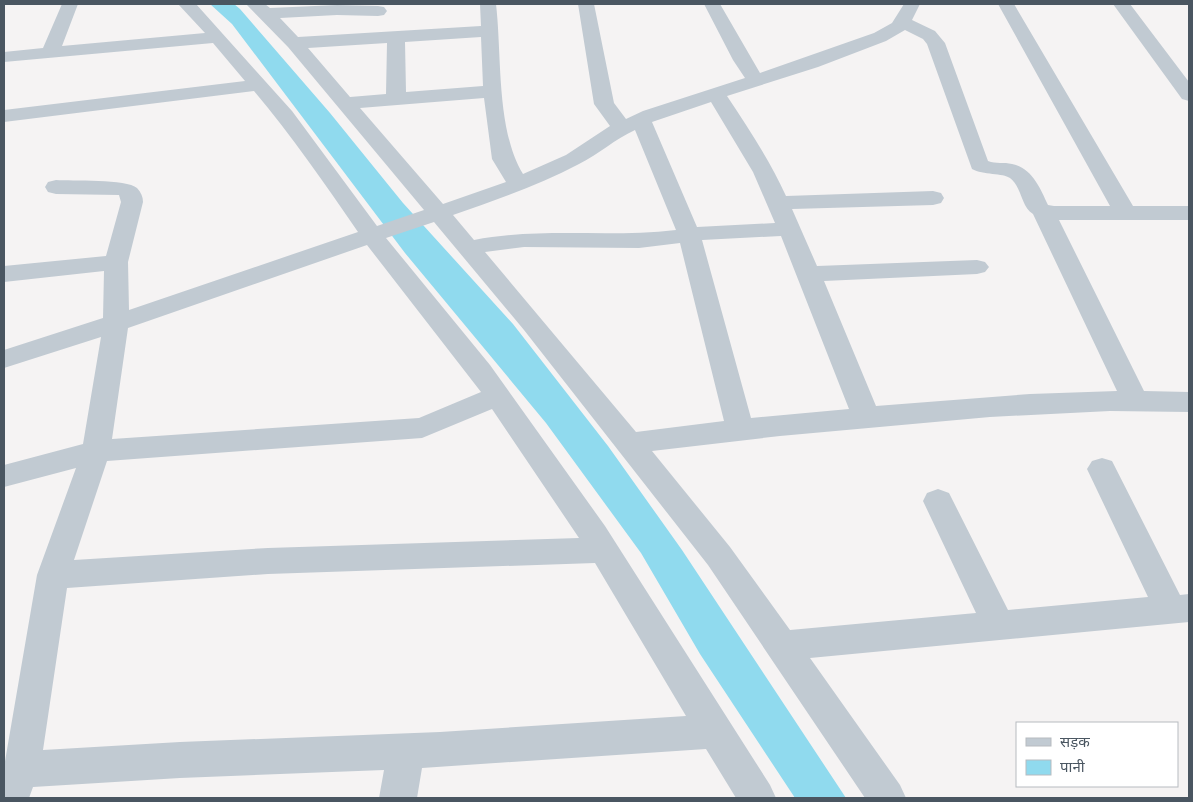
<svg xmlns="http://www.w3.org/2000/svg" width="1193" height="802" font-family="Ubuntu,'Noto Sans Devanagari',sans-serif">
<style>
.water{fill:#90daee}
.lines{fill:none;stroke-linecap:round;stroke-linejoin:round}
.minor{fill:#c1cad2;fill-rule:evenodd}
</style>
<rect width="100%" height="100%" fill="#f5f3f3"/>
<path class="water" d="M210 4H234L240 9 330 113 403 203 513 324 608 446 682 550 846 798H795L700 654 641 553 546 423 405 253 232 24Z"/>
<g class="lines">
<path class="minor" d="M62 4H78L62 46 205 33 178 4H196L292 111 377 226 424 210 288 47 246 4H265L270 8 337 5 378 6 384 7 387 11 384 15 378 16 337 15 280 18 298 37 481 26 480 4H496C502 55 496 130 523 174L566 155 610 126 594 104 578 4H594L614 103 626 119 643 111 745 78 733 60 704 4H720L760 73 874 33 892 23 904 4H920L912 20 935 31 945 43 988 161C996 164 1004 162 1012 164 1032 168 1040 188 1048 205L1054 206H1110L998 4H1014L1133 206H1189V220H1059L1144 391 1189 392V412L1110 411 990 417 780 436 652 451 730 547 790 630 976 613 923 501 927 493 938 489 949 493 1008 610 1148 597 1087 469 1092 461 1102 458 1112 461 1180 595 1189 594V622L810 658 900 785 906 798H865L708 565 524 330 434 222 386 238 490 365 605 526 770 785 776 798H736L706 749 422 768 417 798H379L384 770 180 778 33 787 29 798H4V767L37 575 76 468 4 487V465L83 444 101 337 4 368V350L103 318 104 271 4 282V266L106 256 121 202 119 195 56 194 48 192 45 187 48 182 56 180C71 181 127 179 137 188 141 192 143 197 143 202L128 262 129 310 358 232C325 184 292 136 254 91L4 122V110L245 81 213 43 4 62V52L43 48ZM905 30 923 39 927 44 972 169C983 175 1003 173 1010 178 1022 187 1021 207 1033 214L1117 391 1030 394 876 406 824 281 977 274 985 272 989 267 985 262 977 260 817 266 792 209 933 205 941 203 944 198 941 193 933 191 786 196C770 161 749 129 727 96L818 67 886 41ZM481 37 483 86 406 92 405 42ZM387 43 386 94 350 97 308 48ZM484 98 492 159 506 182 443 204 360 108ZM711 102 753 172 775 223 697 227 652 122ZM635 130 676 230C608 238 541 227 474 240L453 215C496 200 539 185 579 164 599 154 615 139 635 130ZM781 236 849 409 751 418 702 240ZM680 243 724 421 636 432 485 252 524 247 639 248ZM367 245 481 392 419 418 112 439 128 328ZM492 409 579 538 268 548 74 560 107 461 422 438ZM595 563 686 716 440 732 180 742 43 750 67 588 268 574Z
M1113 4H1130L1189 82V101L1182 99Z"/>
</g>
<rect width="1193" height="802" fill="none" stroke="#4a5661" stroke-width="10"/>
<rect x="1016" y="722" width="162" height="65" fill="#ffffff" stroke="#b7bbc0"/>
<rect x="1026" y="738" width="25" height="8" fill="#c1cad2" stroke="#b7bbc0"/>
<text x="1060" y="747" font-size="15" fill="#4a5661">सड़क</text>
<rect x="1026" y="760" width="25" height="15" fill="#90daee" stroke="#b7bbc0"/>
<text x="1060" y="772" font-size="15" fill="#4a5661">पानी</text>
</svg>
